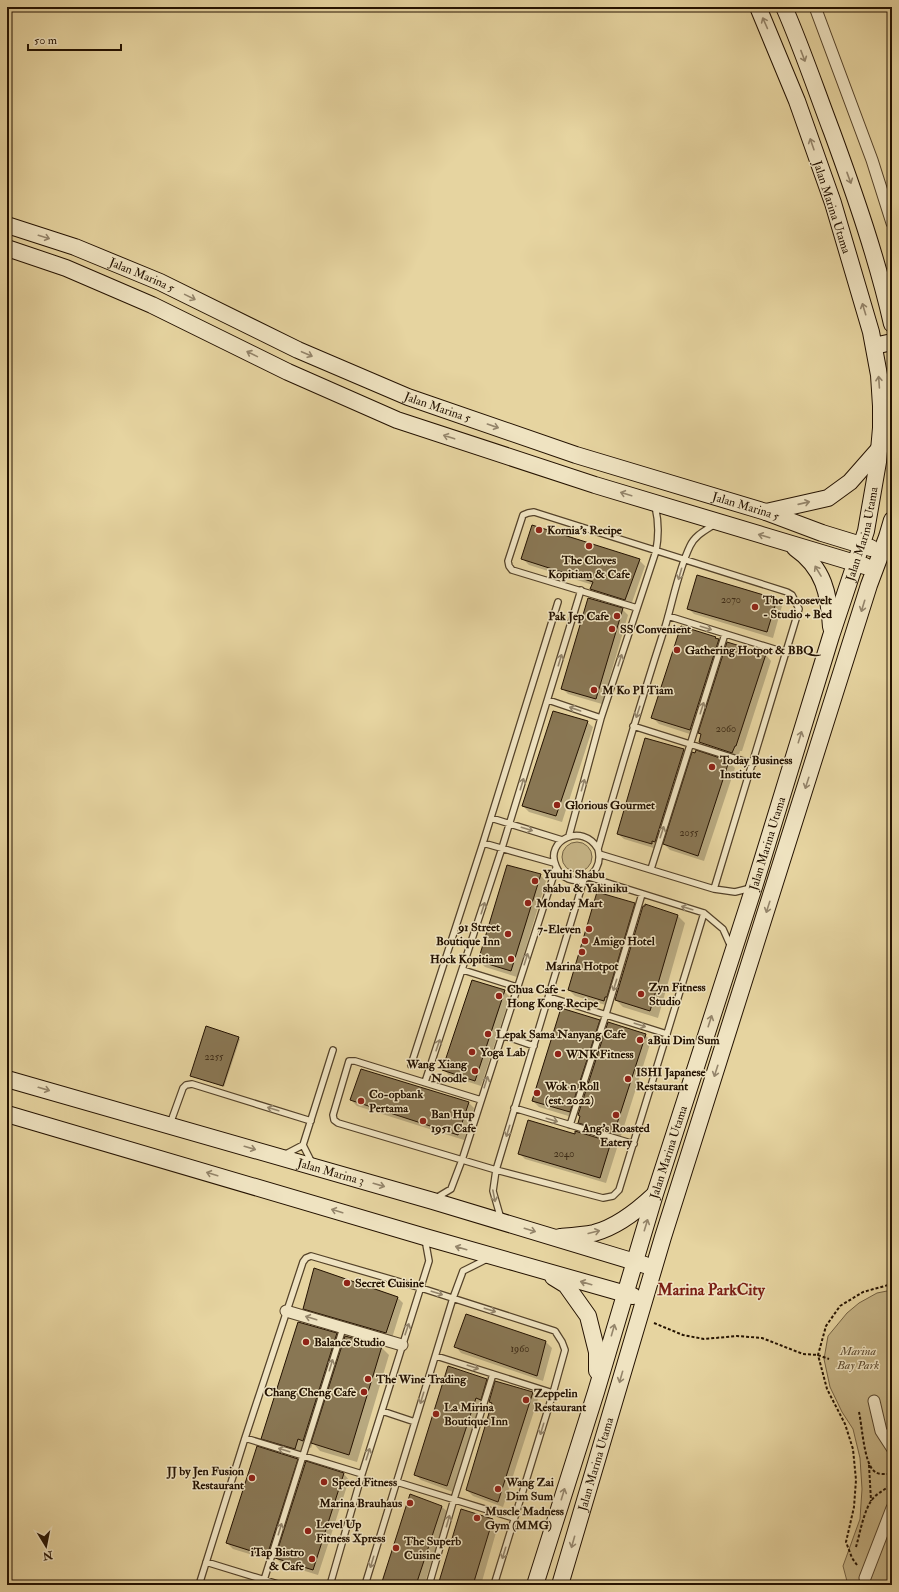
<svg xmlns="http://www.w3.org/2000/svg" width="899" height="1592" font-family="'IM FELL Double Pica',serif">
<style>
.green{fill:#c5b385;stroke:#746243}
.shadow{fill:#0003}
.building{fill:#897754;stroke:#241201}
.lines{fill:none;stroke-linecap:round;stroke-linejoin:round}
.lane-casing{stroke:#544229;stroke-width:8}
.street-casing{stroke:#544229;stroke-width:13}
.secondary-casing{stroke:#241201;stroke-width:18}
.path{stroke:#241201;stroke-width:2;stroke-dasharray:3 2;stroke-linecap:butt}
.lane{stroke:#efe3c1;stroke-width:5.5}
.street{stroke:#efe3c1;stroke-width:11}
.secondary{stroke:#efe3c1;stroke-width:16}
.oneway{stroke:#94856b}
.poi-dot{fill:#8f2418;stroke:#efe3c1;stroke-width:1.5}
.labels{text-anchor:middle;stroke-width:3;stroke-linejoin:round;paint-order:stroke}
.number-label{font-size:10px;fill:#3d2b16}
.street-label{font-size:12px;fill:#241201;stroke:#efe3c1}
.poi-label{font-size:12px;font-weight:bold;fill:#241201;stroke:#efe3c1;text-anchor:start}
.park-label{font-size:12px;font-style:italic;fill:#5c4a2f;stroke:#efe3c1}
.district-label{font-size:16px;font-weight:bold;fill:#7a1f14;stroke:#efe3c1}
</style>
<rect width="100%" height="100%" fill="#e6d4a0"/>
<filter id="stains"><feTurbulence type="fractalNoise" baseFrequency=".005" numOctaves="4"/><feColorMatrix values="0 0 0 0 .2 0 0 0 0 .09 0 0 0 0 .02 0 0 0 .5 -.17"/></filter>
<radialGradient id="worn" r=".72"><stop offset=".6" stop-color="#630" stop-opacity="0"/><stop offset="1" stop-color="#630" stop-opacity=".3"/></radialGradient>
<path class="green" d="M562 857a15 15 0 1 1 30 0a15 15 0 1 1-30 0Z
M892 1290V1585H848L843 1566 860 1519 862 1489 860 1458 853 1429 842 1412 830 1387 824 1359 828 1336 847 1313 859 1303 877 1293Z"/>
<path class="shadow" d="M523 559 639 560 645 566 631 605 597 595 591 589 593 585 529 565Z
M776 600 782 606 773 638 694 614 688 608Z
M622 609 628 615 602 704 568 694 562 688Z
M682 627 715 638 724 646 696 736 659 724 653 718Z
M766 655 771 661 742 751H740L738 758 706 748 700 742 702 735 699 733Z
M587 722 593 727 562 822 529 812 523 806Z
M646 739 684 750 690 756 661 847 658 846 657 849 624 839 618 834Z
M696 751 729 762 735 768 704 861 670 850 664 844 693 753Z
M540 875 546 881 517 977 485 967 479 961Z
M634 904 640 910 612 1002H611L609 1006 575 996 569 990Z
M678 916 685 923 658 1018 623 1007 616 1000Z
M504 991 510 997 481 1086 450 1076 444 1070Z
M599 1021 605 1027 575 1118 539 1107 533 1101Z
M645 1035 651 1041 620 1139 585 1128 579 1122Z
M238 1038 240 1039 224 1087 191 1075Z
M351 1100 468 1102 474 1108 464 1140 357 1106Z
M575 1135 611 1143 617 1148 606 1183 525 1159 519 1153Z
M397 1297 403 1303 392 1338 310 1314 304 1308Z
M336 1334 344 1342 381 1347 389 1355 357 1462 320 1451 313 1443 311 1448 306 1446 303 1456 270 1446 262 1438Z
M546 1342 552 1348 543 1381 461 1353 456 1347Z
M486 1380 492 1386 486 1405 481 1403 453 1492 421 1480 416 1475Z
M533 1393 538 1399 503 1507 473 1496 467 1490 493 1405 490 1402Z
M297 1460 303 1465 273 1561 233 1549 227 1543Z
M344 1474 349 1480 318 1575 282 1564 276 1558Z
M442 1507 448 1512 424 1585H382Z
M491 1519 497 1525V1529L481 1585H439Z"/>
<path class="building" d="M532 525 640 559 625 600 590 589 593 582 521 559Z
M697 575 777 599 767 632 687 609Z
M588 598 623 608 596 699 561 689Z
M681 626 716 637 715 638 719 639 690 730 651 718Z
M727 642 766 654 736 746H735L732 753 699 742 701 734 698 733Z
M553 711 588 721 556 816 522 806Z
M645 738 684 749 655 842 652 841V844L617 834Z
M696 750 729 761 698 856 663 844 692 752 695 753Z
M507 865 541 874 511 971 478 961Z
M597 892 635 903 607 997H605L604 1001 568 990Z
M645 904 678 915 650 1011 615 1000 643 906H645Z
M472 980 505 990 475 1081 442 1070Z
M561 1008 600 1020 570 1112 532 1101Z
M608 1022 646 1034 614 1133 578 1123 580 1116 578 1115Z
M206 1026 239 1037 223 1086 190 1076Z
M361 1069 469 1102 458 1135 350 1100Z
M528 1120 575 1134V1131L611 1142 600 1178 518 1154Z
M314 1268 398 1297 386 1333 303 1309Z
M466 1314 546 1341 537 1376 454 1347Z
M298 1322 337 1333 303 1441 298 1439 295 1449 261 1439Z
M345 1336 382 1346 349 1455 311 1443Z
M448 1366 487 1379 481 1400 476 1398 447 1486 414 1475Z
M495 1381 533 1392 498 1502 466 1490 492 1403 489 1402Z
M257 1446 298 1459 267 1556 226 1543Z
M306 1461 344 1473 313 1570 275 1558Z
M410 1494 442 1506 416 1585H381Z
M461 1509 493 1519 473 1585H438Z"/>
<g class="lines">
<defs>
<path id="lane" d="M637 608 512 570 509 566 508 561 523 515 528 513 534 512 787 592 792 595 799 609 714 889
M668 616 787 653
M548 700 601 718
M633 726 753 764
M491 818 562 840
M569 836 601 718 656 551C659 535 659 522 655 506
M483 843 554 863
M598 849C583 822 544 840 556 866 567 893 606 879 598 849 619 775 641 701 665 627 673 601 678 571 690 546 695 535 706 530 715 524
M599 854 714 889 735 892 751 888
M651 869 725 634
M589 877 704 913 723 929 731 947
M463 970 517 987
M549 997 667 1034
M502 1035 534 1046
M411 1065 483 843 558 602
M425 1082 502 848 581 590
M481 1100 355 1061H349L333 1115 334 1120 338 1123 496 1170 603 1198 613 1196 619 1190 704 913
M514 1108 634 1144
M170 1124 183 1088 186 1085 192 1084 311 1121
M570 1125 606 1014 642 894
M303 1145 312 1163
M284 1155 303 1145 333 1050
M436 1198 451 1189 462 1160 556 868
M501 1219 493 1191 496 1170 584 879
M436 1356 553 1393
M382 1411 415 1422
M245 1438 362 1474
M397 1482 514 1518
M206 1562 281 1585
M264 1580 343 1328
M199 1585 245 1438 303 1262 306 1258 311 1256 421 1288 555 1331 562 1342 565 1350 553 1393 494 1585
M330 1585 362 1474 429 1261 425 1239
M365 1585 453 1298 463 1271 487 1259
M429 1585 454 1499 493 1374"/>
<path id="street" d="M815 7 872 160 892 223
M286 1311 402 1345
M874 1401 881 1431 892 1448
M865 1578 892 1508"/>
<g id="secondary">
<path d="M784 7C802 48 816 90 832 132 855 195 877 258 892 324"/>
<path id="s1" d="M7 225 75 247 160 282 298 350 408 397 576 455 766 512 822 533 871 548"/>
<path d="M7 248 66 268 152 305 288 372 397 420 595 485 865 566"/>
<path d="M874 346 892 342"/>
<path d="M766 512 828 498 850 482 879 449"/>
<path d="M795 548C824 568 829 594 831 627"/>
<path id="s2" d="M7 1079 433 1201 645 1265"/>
<path d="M7 1114 425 1237 633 1296"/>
<path d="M560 1237C571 1236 583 1235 594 1233 617 1227 637 1211 654 1195"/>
<path d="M553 1277 566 1285 588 1316 597 1352V1371"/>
<path id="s3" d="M535 1585 596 1392 655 1194 754 887 831 636 866 531 878 462 881 428V406L879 375 871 332 833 203 797 101 758 7"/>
<path id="s4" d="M560 1585 663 1237 869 585 887 537 892 520"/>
</g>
</defs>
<use href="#lane" class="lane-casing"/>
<use href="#street" class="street-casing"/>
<use href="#secondary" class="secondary-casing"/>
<path class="path" d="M654 1323 683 1335 704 1339 737 1336 762 1338 803 1354 818 1355 829 1359
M859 1412C862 1425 864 1463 874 1471 878 1475 884 1474 889 1474L892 1478
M869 1465 871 1501
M856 1547C860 1533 863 1514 871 1501 878 1491 886 1491 892 1482
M857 1565 852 1558 846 1542 854 1507 856 1480 853 1449 845 1424 827 1389 818 1355 826 1326 840 1306 863 1292 892 1284"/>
<use href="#lane" class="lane"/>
<use href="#street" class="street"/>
<use href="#secondary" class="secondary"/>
</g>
<defs><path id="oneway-shaft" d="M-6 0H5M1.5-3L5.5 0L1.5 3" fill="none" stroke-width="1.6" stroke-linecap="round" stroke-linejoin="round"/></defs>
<g class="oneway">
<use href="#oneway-shaft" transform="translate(765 23) rotate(-114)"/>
<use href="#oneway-shaft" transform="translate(803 56) rotate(69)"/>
<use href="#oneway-shaft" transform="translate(812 144) rotate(-109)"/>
<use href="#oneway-shaft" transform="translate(849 178) rotate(70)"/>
<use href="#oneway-shaft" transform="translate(44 237) rotate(17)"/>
<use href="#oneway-shaft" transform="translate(190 297) rotate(26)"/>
<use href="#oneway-shaft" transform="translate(864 309) rotate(-107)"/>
<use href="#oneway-shaft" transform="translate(252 354) rotate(-154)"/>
<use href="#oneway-shaft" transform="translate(307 354) rotate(23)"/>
<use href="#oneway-shaft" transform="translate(879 382) rotate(-94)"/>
<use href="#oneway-shaft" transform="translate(493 426) rotate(19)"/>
<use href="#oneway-shaft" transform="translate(449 437) rotate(-162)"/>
<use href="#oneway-shaft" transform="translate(626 494) rotate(-163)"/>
<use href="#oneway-shaft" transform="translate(804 503) rotate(-13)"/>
<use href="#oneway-shaft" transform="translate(764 536) rotate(-164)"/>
<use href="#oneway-shaft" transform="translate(818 571) rotate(-121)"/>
<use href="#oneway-shaft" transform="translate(680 574) rotate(106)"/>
<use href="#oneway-shaft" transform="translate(863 606) rotate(107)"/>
<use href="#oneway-shaft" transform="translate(706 628) rotate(17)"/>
<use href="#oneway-shaft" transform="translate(560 660) rotate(-73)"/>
<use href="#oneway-shaft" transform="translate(620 660) rotate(-72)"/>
<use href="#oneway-shaft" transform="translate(702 708) rotate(-72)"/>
<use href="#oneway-shaft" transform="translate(575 709) rotate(-161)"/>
<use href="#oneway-shaft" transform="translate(638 712) rotate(108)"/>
<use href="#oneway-shaft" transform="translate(800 737) rotate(-73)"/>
<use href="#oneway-shaft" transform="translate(807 783) rotate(108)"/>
<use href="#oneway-shaft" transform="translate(522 784) rotate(-73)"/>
<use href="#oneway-shaft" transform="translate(583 785) rotate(-74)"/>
<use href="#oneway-shaft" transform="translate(527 829) rotate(17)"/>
<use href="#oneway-shaft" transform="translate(662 832) rotate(-72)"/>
<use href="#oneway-shaft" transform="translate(768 907) rotate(108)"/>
<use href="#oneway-shaft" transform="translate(483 908) rotate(-72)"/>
<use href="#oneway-shaft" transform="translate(687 908) rotate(-163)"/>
<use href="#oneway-shaft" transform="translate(526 959) rotate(-72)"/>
<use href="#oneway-shaft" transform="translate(615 985) rotate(107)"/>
<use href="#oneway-shaft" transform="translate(710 1021) rotate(-72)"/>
<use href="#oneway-shaft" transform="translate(640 1025) rotate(18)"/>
<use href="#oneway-shaft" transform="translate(438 1045) rotate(-71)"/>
<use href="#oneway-shaft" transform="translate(716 1071) rotate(108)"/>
<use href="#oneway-shaft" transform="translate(486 1082) rotate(-72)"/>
<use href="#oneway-shaft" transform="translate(44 1089) rotate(16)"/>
<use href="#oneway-shaft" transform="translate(273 1109) rotate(-163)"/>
<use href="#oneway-shaft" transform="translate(552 1120) rotate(17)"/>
<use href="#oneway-shaft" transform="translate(508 1131) rotate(107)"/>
<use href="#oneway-shaft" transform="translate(250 1148) rotate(16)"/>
<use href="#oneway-shaft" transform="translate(212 1174) rotate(-163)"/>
<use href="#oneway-shaft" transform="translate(379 1185) rotate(16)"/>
<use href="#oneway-shaft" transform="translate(494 1196) rotate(79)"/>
<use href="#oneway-shaft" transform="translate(337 1211) rotate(-163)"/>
<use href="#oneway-shaft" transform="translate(646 1225) rotate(-73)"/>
<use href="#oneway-shaft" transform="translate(530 1230) rotate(17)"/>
<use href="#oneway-shaft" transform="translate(594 1232) rotate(-14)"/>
<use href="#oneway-shaft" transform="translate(461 1248) rotate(-164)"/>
<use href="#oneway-shaft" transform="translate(586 1283) rotate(-164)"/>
<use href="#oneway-shaft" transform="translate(437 1293) rotate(18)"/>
<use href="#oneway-shaft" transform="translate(490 1310) rotate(18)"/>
<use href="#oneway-shaft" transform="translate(311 1318) rotate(-163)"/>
<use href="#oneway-shaft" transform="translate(407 1329) rotate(-71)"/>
<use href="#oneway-shaft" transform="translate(613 1330) rotate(-74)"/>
<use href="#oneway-shaft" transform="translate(331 1365) rotate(-73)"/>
<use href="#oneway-shaft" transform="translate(473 1367) rotate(18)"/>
<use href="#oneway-shaft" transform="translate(621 1377) rotate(106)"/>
<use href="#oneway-shaft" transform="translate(422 1398) rotate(107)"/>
<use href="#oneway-shaft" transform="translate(542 1429) rotate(107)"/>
<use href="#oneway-shaft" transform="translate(284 1450) rotate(-163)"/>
<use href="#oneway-shaft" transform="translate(368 1454) rotate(-72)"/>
<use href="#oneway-shaft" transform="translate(563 1494) rotate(-73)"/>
<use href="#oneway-shaft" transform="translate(448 1521) rotate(-74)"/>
<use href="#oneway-shaft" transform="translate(280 1529) rotate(-73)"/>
<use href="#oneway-shaft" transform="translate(573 1542) rotate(106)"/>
<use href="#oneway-shaft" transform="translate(504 1553) rotate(107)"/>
<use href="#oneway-shaft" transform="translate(372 1562) rotate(107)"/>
</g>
<g class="poi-dot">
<circle cx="539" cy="530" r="4"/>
<circle cx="589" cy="546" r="4"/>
<circle cx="755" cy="607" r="4"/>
<circle cx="617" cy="616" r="4"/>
<circle cx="612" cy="629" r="4"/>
<circle cx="677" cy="650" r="4"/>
<circle cx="594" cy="690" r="4"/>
<circle cx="712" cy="767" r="4"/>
<circle cx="557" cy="805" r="4"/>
<circle cx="535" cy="881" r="4"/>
<circle cx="528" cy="903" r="4"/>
<circle cx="589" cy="929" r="4"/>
<circle cx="508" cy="934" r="4"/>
<circle cx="585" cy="941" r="4"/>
<circle cx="582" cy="952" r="4"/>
<circle cx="511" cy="959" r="4"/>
<circle cx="641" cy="994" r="4"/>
<circle cx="499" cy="996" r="4"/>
<circle cx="488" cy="1034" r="4"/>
<circle cx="640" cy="1040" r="4"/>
<circle cx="472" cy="1052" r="4"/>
<circle cx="558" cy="1054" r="4"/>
<circle cx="475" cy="1071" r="4"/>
<circle cx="628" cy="1079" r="4"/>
<circle cx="537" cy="1093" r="4"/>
<circle cx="361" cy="1101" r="4"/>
<circle cx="616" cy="1115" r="4"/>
<circle cx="423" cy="1121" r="4"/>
<circle cx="347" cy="1283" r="4"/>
<circle cx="306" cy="1342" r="4"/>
<circle cx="368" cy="1379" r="4"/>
<circle cx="364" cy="1392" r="4"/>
<circle cx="526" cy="1400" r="4"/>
<circle cx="436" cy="1414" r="4"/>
<circle cx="252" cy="1478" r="4"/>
<circle cx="324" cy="1482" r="4"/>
<circle cx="498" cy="1489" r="4"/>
<circle cx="410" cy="1503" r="4"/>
<circle cx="477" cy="1518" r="4"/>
<circle cx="308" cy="1531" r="4"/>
<circle cx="396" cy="1548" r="4"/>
<circle cx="312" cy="1559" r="4"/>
</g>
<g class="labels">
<g class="number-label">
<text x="731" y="603">2070</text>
<text x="726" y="732">2060</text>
<text x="689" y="836">2055</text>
<text x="214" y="1060">2255</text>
<text x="564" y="1157">2040</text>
<text x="520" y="1352">1960</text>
</g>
<g class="street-label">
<text transform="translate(832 207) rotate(72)" y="4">Jalan Marina Utama</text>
<text dy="4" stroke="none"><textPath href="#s1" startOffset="144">Jalan Marina 5</textPath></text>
<text dy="4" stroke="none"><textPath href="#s1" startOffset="468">Jalan Marina 5</textPath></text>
<text dy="4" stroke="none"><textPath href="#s1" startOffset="792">Jalan Marina 5</textPath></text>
<text dy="4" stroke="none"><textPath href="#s3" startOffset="1101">Jalan Marina Utama</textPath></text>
<text dy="4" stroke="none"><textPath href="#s3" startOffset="777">Jalan Marina Utama</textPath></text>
<text dy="4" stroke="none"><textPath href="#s3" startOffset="453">Jalan Marina Utama</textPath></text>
<text dy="4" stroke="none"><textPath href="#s2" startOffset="337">Jalan Marina 3</textPath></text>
<text dy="4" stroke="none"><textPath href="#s4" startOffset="126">Jalan Marina Utama</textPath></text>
</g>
<g class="poi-label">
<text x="547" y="534">Kornia's Recipe</text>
<text x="589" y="564" text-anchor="middle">The Cloves<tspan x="589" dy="14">Kopitiam &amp; Cafe</tspan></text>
<text x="763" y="604">The Roosevelt<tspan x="763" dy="14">- Studio + Bed</tspan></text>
<text x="609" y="620" text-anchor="end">Pak Jep Cafe</text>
<text x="620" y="633">SS Convenient</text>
<text x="685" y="654">Gathering Hotpot &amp; BBQ</text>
<text x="602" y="694">M Ko PI Tiam</text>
<text x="720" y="764">Today Business<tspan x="720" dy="14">Institute</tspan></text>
<text x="565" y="809">Glorious Gourmet</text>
<text x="543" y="878">Yuuhi Shabu<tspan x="543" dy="14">shabu &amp; Yakiniku</tspan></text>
<text x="536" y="907">Monday Mart</text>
<text x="500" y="931" text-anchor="end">91 Street<tspan x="500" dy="14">Boutique Inn</tspan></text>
<text x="581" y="933" text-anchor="end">7-Eleven</text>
<text x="593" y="945">Amigo Hotel</text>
<text x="503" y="963" text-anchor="end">Hock Kopitiam</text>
<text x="582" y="970" text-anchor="middle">Marina Hotpot</text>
<text x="649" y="991">Zyn Fitness<tspan x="649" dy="14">Studio</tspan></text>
<text x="507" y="993">Chua Cafe -<tspan x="507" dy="14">Hong Kong Recipe</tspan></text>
<text x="496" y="1038">Lepak Sama Nanyang Cafe</text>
<text x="648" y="1044">aBui Dim Sum</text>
<text x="480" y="1056">Yoga Lab</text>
<text x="566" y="1058">WNK Fitness</text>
<text x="467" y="1068" text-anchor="end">Wang Xiang<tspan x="467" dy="14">Noodle</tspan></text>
<text x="636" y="1076">ISHI Japanese<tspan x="636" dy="14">Restaurant</tspan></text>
<text x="545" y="1090">Wok n Roll<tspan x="545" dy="14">(est. 2022)</tspan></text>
<text x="369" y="1098">Co-opbank<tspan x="369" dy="14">Pertama</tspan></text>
<text x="431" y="1118">Ban Hup<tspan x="431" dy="14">1951 Cafe</tspan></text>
<text x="616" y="1132" text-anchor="middle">Ang’s Roasted<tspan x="616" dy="14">Eatery</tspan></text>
<text x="355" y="1287">Secret Cuisine</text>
<text x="314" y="1346">Balance Studio</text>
<text x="376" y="1383">The Wine Trading</text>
<text x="356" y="1396" text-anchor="end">Chang Cheng Cafe</text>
<text x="534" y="1397">Zeppelin<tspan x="534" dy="14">Restaurant</tspan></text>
<text x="444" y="1411">La Mirina<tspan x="444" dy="14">Boutique Inn</tspan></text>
<text x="244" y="1475" text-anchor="end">JJ by Jen Fusion<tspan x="244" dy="14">Restaurant</tspan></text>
<text x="332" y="1486">Speed Fitness</text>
<text x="506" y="1486">Wang Zai<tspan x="506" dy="14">Dim Sum</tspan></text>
<text x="402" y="1507" text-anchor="end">Marina Brauhaus</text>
<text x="485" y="1515">Muscle Madness<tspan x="485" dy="14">Gym (MMG)</tspan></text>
<text x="316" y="1528">Level Up<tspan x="316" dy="14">Fitness Xpress</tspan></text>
<text x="404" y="1545">The Superb<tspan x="404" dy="14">Cuisine</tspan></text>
<text x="304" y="1556" text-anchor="end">iTap Bistro<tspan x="304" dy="14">&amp; Cafe</tspan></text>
</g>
<g class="park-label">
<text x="858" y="1355">Marina<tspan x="858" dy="14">Bay Park</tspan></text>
</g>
<g class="district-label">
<text x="711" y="1295">Marina ParkCity</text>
</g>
</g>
<rect width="899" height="1592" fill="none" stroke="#e6d4a0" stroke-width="24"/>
<rect x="8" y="8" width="883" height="1576" fill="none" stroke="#241201" stroke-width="2"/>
<rect x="12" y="12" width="875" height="1568" fill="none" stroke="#241201"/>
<g transform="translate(46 1546) rotate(170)" stroke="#efe3c1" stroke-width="3" paint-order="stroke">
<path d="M0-3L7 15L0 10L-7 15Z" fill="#241201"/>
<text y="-6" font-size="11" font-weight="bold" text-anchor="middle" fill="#241201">N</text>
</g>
<path d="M28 44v6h93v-6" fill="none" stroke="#241201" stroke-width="2"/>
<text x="34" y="44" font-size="12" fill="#241201" stroke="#efe3c1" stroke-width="3" paint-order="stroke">50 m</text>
<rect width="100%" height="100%" filter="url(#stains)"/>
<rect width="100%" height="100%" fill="url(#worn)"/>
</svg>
